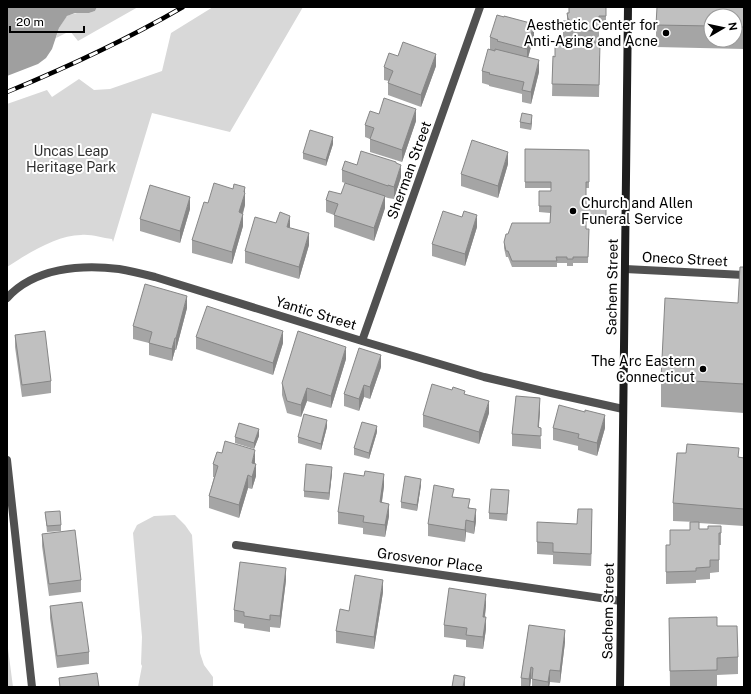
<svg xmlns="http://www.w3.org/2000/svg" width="751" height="694" font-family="'Public Sans',sans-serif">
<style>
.green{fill:#d8d8d8}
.water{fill:#9f9f9f}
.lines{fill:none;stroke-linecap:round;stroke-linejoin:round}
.street{stroke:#515151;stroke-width:8}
.secondary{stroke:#1e1e1e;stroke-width:8}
.rail-casing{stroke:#000;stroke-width:4.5}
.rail{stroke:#fff;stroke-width:3;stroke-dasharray:9;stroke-linecap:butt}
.wall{fill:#a5a5a5;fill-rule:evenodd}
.shaded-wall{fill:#868686}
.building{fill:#c0c0c0;stroke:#868686}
.poi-dot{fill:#000;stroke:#fff;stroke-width:1.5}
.labels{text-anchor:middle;stroke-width:4;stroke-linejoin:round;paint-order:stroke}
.poi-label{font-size:14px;fill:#000;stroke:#fff;text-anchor:end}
.park-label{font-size:14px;fill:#2f2f2f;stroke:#fff}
.street-label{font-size:14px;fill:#000;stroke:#fff}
</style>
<rect width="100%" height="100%" fill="#fff"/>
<path class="green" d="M97 7H138L78 41 70 31 56 38 59 28 66 17 69 15 77 13H89L95 11Z
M213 7H303L230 132 152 113 113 242 112 239C102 238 91 234 81 235 57 235 27 254 7 267V104L47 90 52 97 79 79 94 90 110 89 162 71 171 33Z
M175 515 185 525 192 535 200 653 204 665 213 677V687H138L142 666 141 664 142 637 133 533 137 525 154 516Z
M7 641 13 687H7Z"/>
<path class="water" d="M7 7H97L95 11 89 13H75L67 16 59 28 52 49 46 58 38 64 7 76Z"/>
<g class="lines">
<path class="street" d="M625 269 744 275
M7 298C34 268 81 264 119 269 131 271 143 274 155 277L362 341 484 377 551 393 623 409
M362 341 480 7
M7 460 32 687
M236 545 621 601"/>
<path class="secondary" d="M620 687 628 7"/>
<defs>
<path id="rail" d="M7 92C68 67 126 40 183 7"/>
</defs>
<use href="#rail" class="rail-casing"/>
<use href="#rail" class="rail"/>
</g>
<path class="wall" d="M606 7V28H599V43L569 42 600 56 599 97 552 96 553 56 555 57 557 43 563 38V21H567V13Z
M744 7V49L656 47V25ZM711 16H735V40H711Z
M534 36 528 58 539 72 531 104 522 102V94L489 86V85L482 83V71L495 51 490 50V37Z
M398 56 436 66 421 107 388 95V83L389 81 384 80V67Z
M379 114 416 121 402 162 370 152V139L365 137V125Z
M532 121 531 130 520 128V122Z
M333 144 326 166 303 159V153Z
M525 149 589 150V188H586V204L606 210V222L586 221V229H589L588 263H573V266H567V263H557V267H512L508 257H506L504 248V242L508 234 550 223V213L539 212V191H551V188H525Z
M396 163 401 177 394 199 388 198 385 197V208L374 241 334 227V215L326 212V200L341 194 348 184 342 182V170L357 165Z
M508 164 498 198 461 186V174Z
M245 193V205L243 214V226L232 264 192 253V240L208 203Z
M190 209 180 243 140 231V219Z
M462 217 477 227 465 266 432 256V244Z
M290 228 309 245 299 279 245 263V251Z
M744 267V413L661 407V379L738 303Z
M187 308 176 350H175L172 361 149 355V343L133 339V326Z
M15 335 51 381V393L22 397 15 347Z
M196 337 283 343 273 375 196 349Z
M346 359 331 408 307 401 301 417 287 413 282 395V383Z
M381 367 370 399 364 397 359 411 344 406V394Z
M540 410 539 427 541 440V449L512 446V434Z
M489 413 479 444 423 427V415Z
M327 427 321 450 298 443V437Z
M553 428H605L597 456 578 450V446L553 440Z
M377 432 369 459 354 455V448Z
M259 436 254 449 235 443V437Z
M222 453 255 462V464L256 476 252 489 248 488 239 518 209 508V496L214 477H213V464Z
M739 457 744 458V526L699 523V529H708L721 526V545H719V572L710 573V579L696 580V583L666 584V545H670L690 530 695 522 673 521V503Z
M332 473 329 500 304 497V491Z
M364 476 384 486 382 502 389 516 385 537 363 534V528L338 524V512Z
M421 485 417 511 401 508V502Z
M509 496 507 521 489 519V513Z
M454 497 470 508 476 521 474 534 466 532 465 542 428 536V524Z
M45 512 61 525V531L47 532Z
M592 521 591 566 553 564V555L537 554V542L577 524Z
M42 534 81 580V592L49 596 42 546Z
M286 580 280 628 270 627V632L244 628V624L234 622V610Z
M383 592 374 649 336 643V631L349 611Z
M50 606 89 652V664L57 668 50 618Z
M486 606 485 617 486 629 483 649 466 647V640L444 637V625Z
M669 618 717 626 738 657V674L717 675V687H670Z
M529 625 565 642 560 683 550 682 549 687H532V679H531L530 687H521V678Z"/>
<path class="shaded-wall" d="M534 24V36L527 61V49Z
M436 54V66L421 107V95Z
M539 60V72L531 104V92Z
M416 109V121L402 162V150Z
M532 115V121L531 130V124Z
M333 137V144L326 166V160Z
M508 152V164L498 198V186Z
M401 165V177L394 199V187Z
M245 187V205L239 225V212Z
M385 196V208L374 241V228Z
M190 197V209L180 243V231Z
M243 214V226L232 264V252Z
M477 215V227L465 266V254Z
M290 216V228L287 227Z
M309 233V245L299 279V267Z
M187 296V308L176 350V338Z
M283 331V343L273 375V363Z
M175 338V350L172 361V349Z
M346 347V359L331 408V396Z
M381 355V367L370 399V387Z
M364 385V397L359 411V399Z
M307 388V401L301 417V405Z
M540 398V410L538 436V427Z
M489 401V413L479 444V432Z
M605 415V428L597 456V443Z
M327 420V427L321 450V444Z
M377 426V432L369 459V453Z
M259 429V436L254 449V443Z
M255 450V462L252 475V463Z
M256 464V476L252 489V477Z
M332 467V473L329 500V493Z
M384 474V486L380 514V502Z
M248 475V488L239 518V505Z
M421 479V485L417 511V505Z
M389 504V516L385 537V525Z
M476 509V521L474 534V522Z
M592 509V521L591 566V554Z
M466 520V532L465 542V530Z
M286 568V580L280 628V616Z
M383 580V592L374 649V637Z
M486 594V606L483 629V617Z
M486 617V629L483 649V637Z
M565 630V642L560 683V671Z
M531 667V679L530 687H529V679Z
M550 670V682L549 687H548V682Z
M465 677V687H463Z"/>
<path class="building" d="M569 7H606V16H599V31L569 30V29H563V21H569V19H568L567 13H569Z
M657 7H744V27H735V16H711V26L656 25Z
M497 15 504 17V16L534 24 527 49 497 41 498 40 490 37Z
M557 38 569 39V43H557Z
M403 42 436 54 421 95 388 83 393 71 384 67 389 53 398 56Z
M555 42 600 43 599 85 552 84 553 56 555 57Z
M488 49 495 51V49L539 60 531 92 522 90 524 82 489 74 490 73 482 71Z
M384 98 416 109 402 150 370 139 374 128 365 125 370 111 379 114Z
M522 113 532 115 531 124 520 122Z
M310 130 333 137 326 160 303 153Z
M472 140 508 152 498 186 461 174Z
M525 149 589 150V182H586V204H606V216L586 215V229H589L588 257H573V259H567V257H556L557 261H512L508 251H506L504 242 506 234H508L512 223H550L551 206H539V191H551V182H525Z
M361 151 396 162V163L401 165 394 187 388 185V186L342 170 345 161 357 165Z
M214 183 233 189 234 184 245 187 244 192 245 193 239 212 243 214 232 252 192 240 204 202 208 203Z
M345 183 385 196 374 228 334 215 338 204 326 200 329 191 341 194Z
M150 185 190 197 180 231 140 219Z
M443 211 462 217 464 211 477 215 465 254 432 244Z
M280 212 290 216 287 227 309 233 299 267 245 251 255 217 276 223Z
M740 267H744V384L661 379 665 298 738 303Z
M145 284 187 296 176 338H175L172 349 149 343 152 332 133 326Z
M207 306 283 331 273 363 196 337Z
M45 331 51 381 22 385 15 335Z
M298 331 346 347 331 396 307 388 301 405 287 401 282 383Z
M359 348 381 355 370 387 364 385 359 399 344 394Z
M432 384 452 390 453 387 465 391 464 394 489 401 479 432 423 415Z
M516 396 540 398 538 427 541 428V436L512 434Z
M559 405 585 412V410L605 415 597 443 578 438 579 434 553 428Z
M304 414 327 420 321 444 298 437Z
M362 422 377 426 369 453 354 448Z
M239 423 259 429 254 443 235 437Z
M225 441 255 450 252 463 256 464 252 477 248 475 239 505 209 496 218 466 213 464 217 452 222 453Z
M687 444 739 448 738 457 744 458V509L673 503 677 453H686Z
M306 464 332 467 329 493 304 491Z
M365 471 384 474 380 502 389 504 385 525 363 522 364 516 338 512 344 473 364 476Z
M405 476 421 479 417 505 401 502Z
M434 485 454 489 452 497 470 499 468 508 476 509 474 522 466 520 465 530 428 524Z
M491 489 509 490 507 514 489 513Z
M578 509H592L591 554 553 552V543L537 542V522L577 524Z
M60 511 61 525 47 526 45 512Z
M690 522H699V529H708V526H721V533H719V560H710V567L696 568V571L666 572V545H670V530H690Z
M75 530 81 580 49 584 42 534Z
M240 562 286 568 280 616 270 615V620L244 616V612L234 610Z
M355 575 383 580 374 637 336 631 340 609 349 611Z
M449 588 486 594 483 617H486L483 637 466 635 467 628 444 625Z
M82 602 89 652 57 656 50 606Z
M717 617V626H737L738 657 717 658V670L670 671 669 618Z
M529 625 565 630 560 671 550 670 548 682 532 679 533 668 531 667 529 679 521 678Z
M97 673 99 687H60L59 678Z
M454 675 465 677 463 687H452Z"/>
<g class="poi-dot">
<circle cx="666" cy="33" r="4"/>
<circle cx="573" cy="211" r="4"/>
<circle cx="703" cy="369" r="4"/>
</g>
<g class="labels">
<g class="poi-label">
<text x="658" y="30">Aesthetic Center for<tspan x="658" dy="16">Anti-Aging and Acne</tspan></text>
<text x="581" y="208" text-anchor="start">Church and Allen<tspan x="581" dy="16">Funeral Service</tspan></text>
<text x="695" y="366">The Arc Eastern<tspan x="695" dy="16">Connecticut</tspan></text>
</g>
<g class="park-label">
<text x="71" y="156">Uncas Leap<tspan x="71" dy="16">Heritage Park</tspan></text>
</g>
<g class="street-label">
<text transform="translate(409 170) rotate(-70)" y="5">Sherman Street</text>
<text transform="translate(685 259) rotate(3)" y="5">Oneco Street</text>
<text transform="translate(612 287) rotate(-89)" y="5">Sachem Street</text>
<text transform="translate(316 313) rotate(17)" y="5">Yantic Street</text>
<text transform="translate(430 560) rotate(8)" y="5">Grosvenor Place</text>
<text transform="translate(608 611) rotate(-89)" y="5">Sachem Street</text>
</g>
</g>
<rect width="751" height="694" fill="none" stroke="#000000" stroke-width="16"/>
<g transform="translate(723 28) rotate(81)"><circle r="19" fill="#ffffff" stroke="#999999"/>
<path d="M0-3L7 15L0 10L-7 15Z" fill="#000000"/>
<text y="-6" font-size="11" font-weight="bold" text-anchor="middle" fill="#000000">N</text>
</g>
<path d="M10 26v6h74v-6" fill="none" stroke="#000000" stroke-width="2"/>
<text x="16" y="26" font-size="12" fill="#000000" stroke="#ffffff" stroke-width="3" paint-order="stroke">20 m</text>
</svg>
